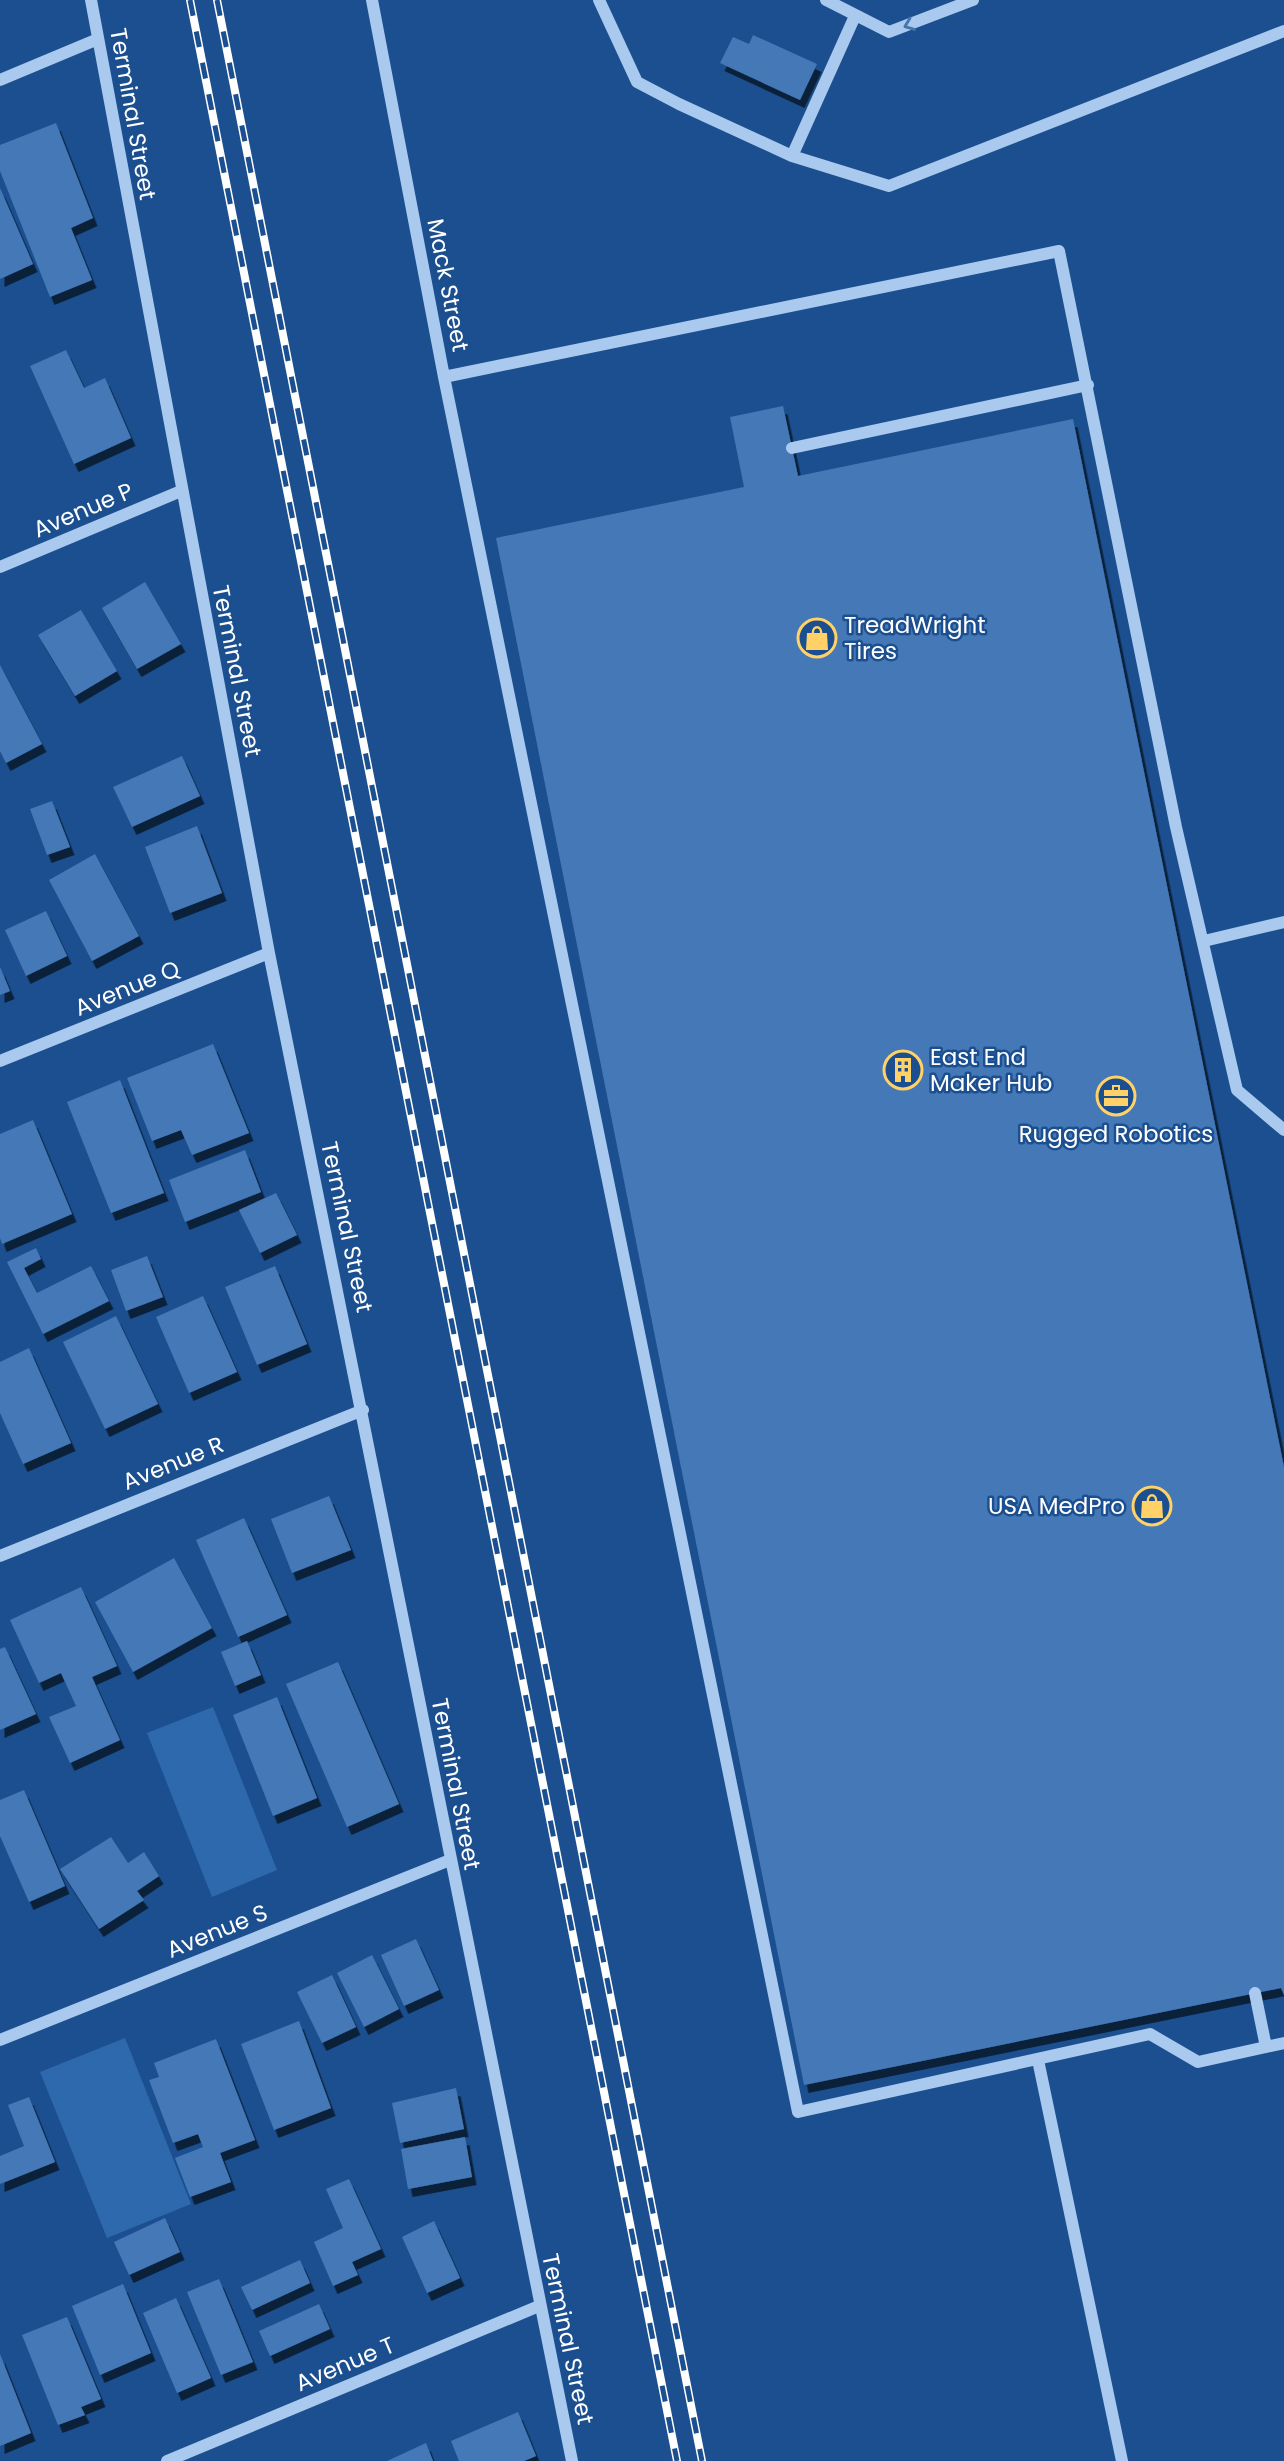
<svg xmlns="http://www.w3.org/2000/svg" width="1284" height="2461" font-family="Poppins,sans-serif">
<style>
.green{fill:#2e69ad}
.building{fill:#4478b7;filter:url(#shadow)}
.lines{fill:none;stroke-linecap:round;stroke-linejoin:round}
.minor{stroke:#a9c9ee;stroke-width:12}
.rail-casing{stroke:#fff;stroke-width:8}
.rail{stroke:#1b4f8f;stroke-width:5;stroke-dasharray:16;stroke-linecap:butt}
.oneway{stroke:#4674ac}
.labels{text-anchor:middle;stroke-width:5;stroke-linejoin:round;paint-order:stroke}
.street-label{font-size:23px;fill:#fff;stroke:#1b4f8f}
.poi-label{font-size:23px;fill:#fff;stroke:#1b4f8f;text-anchor:start}
</style>
<defs>
<filter id="shadow"><feDropShadow dx="4.5" dy="8" stdDeviation="0" flood-color="#0009"/></filter>
</defs>
<rect width="100%" height="100%" fill="#1b4f8f"/>
<path class="green" d="M213 1707 277 1870 212 1897 147 1733Z
M125 2038 191 2204 107 2238 40 2072Z"/>
<path class="building" d="M753 35 817 64 800 100 720 63 733 37 749 44Z
M56 123 93 218 71 228 92 280 50 297 0 171V145Z
M0 188 33 264 0 279Z
M66 350 84 388 105 378 131 438 74 464 30 366Z
M783 406 798 476 1073 419 1284 1467V1995L1281 1988 804 2085 496 538 744 487 730 417Z
M145 582 181 644 137 669 102 608Z
M81 610 117 671 75 696 38 635Z
M0 665 42 744 6 763 0 751Z
M182 756 200 796 132 827 113 787Z
M52 801 70 847 47 855 30 809Z
M197 826 222 893 170 913 145 847Z
M95 854 139 936 92 961 49 880Z
M46 911 67 956 26 976 5 930Z
M0 967 10 991 0 995Z
M213 1044 249 1133 192 1155 181 1130 152 1141 127 1078Z
M120 1080 164 1193 111 1213 67 1102Z
M33 1120 72 1214 2 1244 0 1238V1134Z
M245 1150 261 1192 185 1222 169 1180Z
M276 1193 297 1235 260 1253 239 1210Z
M36 1248 41 1259 24 1268 37 1293 91 1266 109 1301 43 1334 7 1262Z
M147 1256 163 1297 126 1311 111 1270Z
M275 1266 307 1344 257 1365 225 1287Z
M203 1296 237 1372 189 1393 156 1317Z
M116 1316 158 1404 105 1429 63 1342Z
M29 1348 71 1443 23 1464 0 1413V1362Z
M329 1496 351 1550 292 1573 271 1519Z
M244 1518 287 1615 238 1637 196 1540Z
M174 1558 212 1628 133 1672 95 1602Z
M81 1587 117 1666 92 1677 120 1740 70 1763 49 1717 76 1706 61 1673 39 1683 10 1620Z
M247 1641 261 1675 235 1686 221 1652Z
M5 1647 36 1714 0 1730V1649Z
M338 1662 399 1804 347 1827 286 1684Z
M277 1697 317 1798 273 1816 233 1715Z
M24 1790 65 1886 29 1902 0 1836V1800Z
M111 1837 128 1863 144 1852 159 1876 137 1891 144 1900 99 1929 60 1869Z
M416 1939 439 1990 404 2006 381 1955Z
M372 1955 399 2009 364 2027 337 1973Z
M332 1975 356 2027 322 2043 297 1992Z
M299 2021 331 2108 274 2130 241 2044Z
M216 2039 255 2140 220 2153 231 2182 190 2197 175 2158 203 2147 198 2134 173 2143 149 2080 159 2077 154 2063Z
M456 2088 464 2129 400 2143 392 2103Z
M29 2097 55 2162 0 2184V2156L24 2146 8 2105Z
M465 2137 472 2177 408 2189 401 2149Z
M349 2179 381 2249 352 2262 358 2275 333 2286 314 2242 343 2228 326 2189Z
M165 2218 180 2252 129 2275 114 2242Z
M434 2221 460 2278 427 2293 402 2237Z
M300 2260 310 2283 252 2310 241 2287Z
M219 2279 253 2362 221 2375 187 2292Z
M123 2284 151 2353 100 2375 72 2306Z
M176 2298 211 2378 177 2393 143 2313Z
M319 2304 330 2329 270 2356 259 2331Z
M67 2317 101 2399 81 2407 85 2415 58 2425 22 2335Z
M0 2354 31 2433 0 2446Z
M518 2412 536 2456 524 2461H459L451 2441Z
M426 2443 433 2461H387Z"/>
<g class="lines">
<path class="minor" d="M91 0 269 953 572 2461
M372 0 444 377 1059 251 1176 827 1237 1090 1284 1130
M599 0 637 82 679 104 792 156 889 186 1284 31
M826 0 889 32 973 0
M0 80 98 39
M792 156 855 16
M444 377 798 2112 1150 2034 1198 2062 1284 2043
M792 448 1088 385
M0 567 181 491
M1204 941 1284 922
M0 1061 269 953
M0 1556 363 1410
M1255 1993 1266 2047
M0 2040 450 1860
M1038 2060 1122 2461
M167 2461 539 2306"/>
<defs>
<path id="rail" d="M190 0 677 2461
M217 0 702 2461"/>
</defs>
<use href="#rail" class="rail-casing"/>
<use href="#rail" class="rail"/>
</g>
<defs><path id="oneway-chevron" d="M-2-3.5L2.5 0L-2 3.5" fill="none" stroke-width="1.6" stroke-linecap="round" stroke-linejoin="round" transform="scale(1.75)"/></defs>
<use class="oneway" href="#oneway-chevron" transform="translate(909 25) rotate(159)"/>
<defs>
<symbol id="shop-ring" viewBox="-11 -11 22 22"><circle r="9.5" fill="#1b4f8f" stroke="#ffd166" stroke-width="1.5"/><path d="M-5-2.5h2.3a2.7 3.5 0 0 1 5.4 0H5L5.5 6h-11ZM-1.5-2.5h3a1.5 2.3 0 0 0-3 0Z" fill="#ffd166"/></symbol>
<symbol id="building-ring" viewBox="-11 -11 22 22"><circle r="9.5" fill="#1b4f8f" stroke="#ffd166" stroke-width="1.5"/><path d="M-4-6H4V6H1V3H-1V6H-4ZM-2.5-4.3h1.7v1.8h-1.7ZM.8-4.3h1.7v1.8H.8ZM-2.5-1h1.7V.8h-1.7ZM.8-1h1.7V.8H.8Z" fill="#ffd166"/></symbol>
<symbol id="office-ring" viewBox="-11 -11 22 22"><circle r="9.5" fill="#1b4f8f" stroke="#ffd166" stroke-width="1.5"/><path d="M-6-3h4V-5.5h4V-3h4V5H-6ZM-1-4.5V-3h2v-1.5ZM-6 0V1H6V0Z" fill="#ffd166"/></symbol>
</defs>
<g fill-rule="evenodd">
<use href="#shop-ring" x="795" y="616" width="44" height="44"/>
<use href="#building-ring" x="881" y="1048" width="44" height="44"/>
<use href="#office-ring" x="1094" y="1074" width="44" height="44"/>
<use href="#shop-ring" x="1130" y="1484" width="44" height="44"/>
</g>
<g class="labels">
<g class="street-label">
<text transform="translate(133 114) rotate(80)" y="8">Terminal Street</text>
<text transform="translate(448 285) rotate(79)" y="8">Mack Street</text>
<text transform="translate(83 510) rotate(-23)" y="8">Avenue P</text>
<text transform="translate(237 671) rotate(79)" y="8">Terminal Street</text>
<text transform="translate(127 988) rotate(-22)" y="8">Avenue Q</text>
<text transform="translate(347 1227) rotate(78)" y="8">Terminal Street</text>
<text transform="translate(173 1463) rotate(-22)" y="8">Avenue R</text>
<text transform="translate(456 1784) rotate(79)" y="8">Terminal Street</text>
<text transform="translate(217 1931) rotate(-22)" y="8">Avenue S</text>
<text transform="translate(568 2339) rotate(78)" y="8">Terminal Street</text>
<text transform="translate(345 2364) rotate(-23)" y="8">Avenue T</text>
</g>
<g class="poi-label">
<text x="844" y="633">TreadWright<tspan x="844" dy="26">Tires</tspan></text>
<text x="930" y="1065">East End<tspan x="930" dy="26">Maker Hub</tspan></text>
<text x="1116" y="1142" text-anchor="middle">Rugged Robotics</text>
<text x="1125" y="1514" text-anchor="end">USA MedPro</text>
</g>
</g>
</svg>
